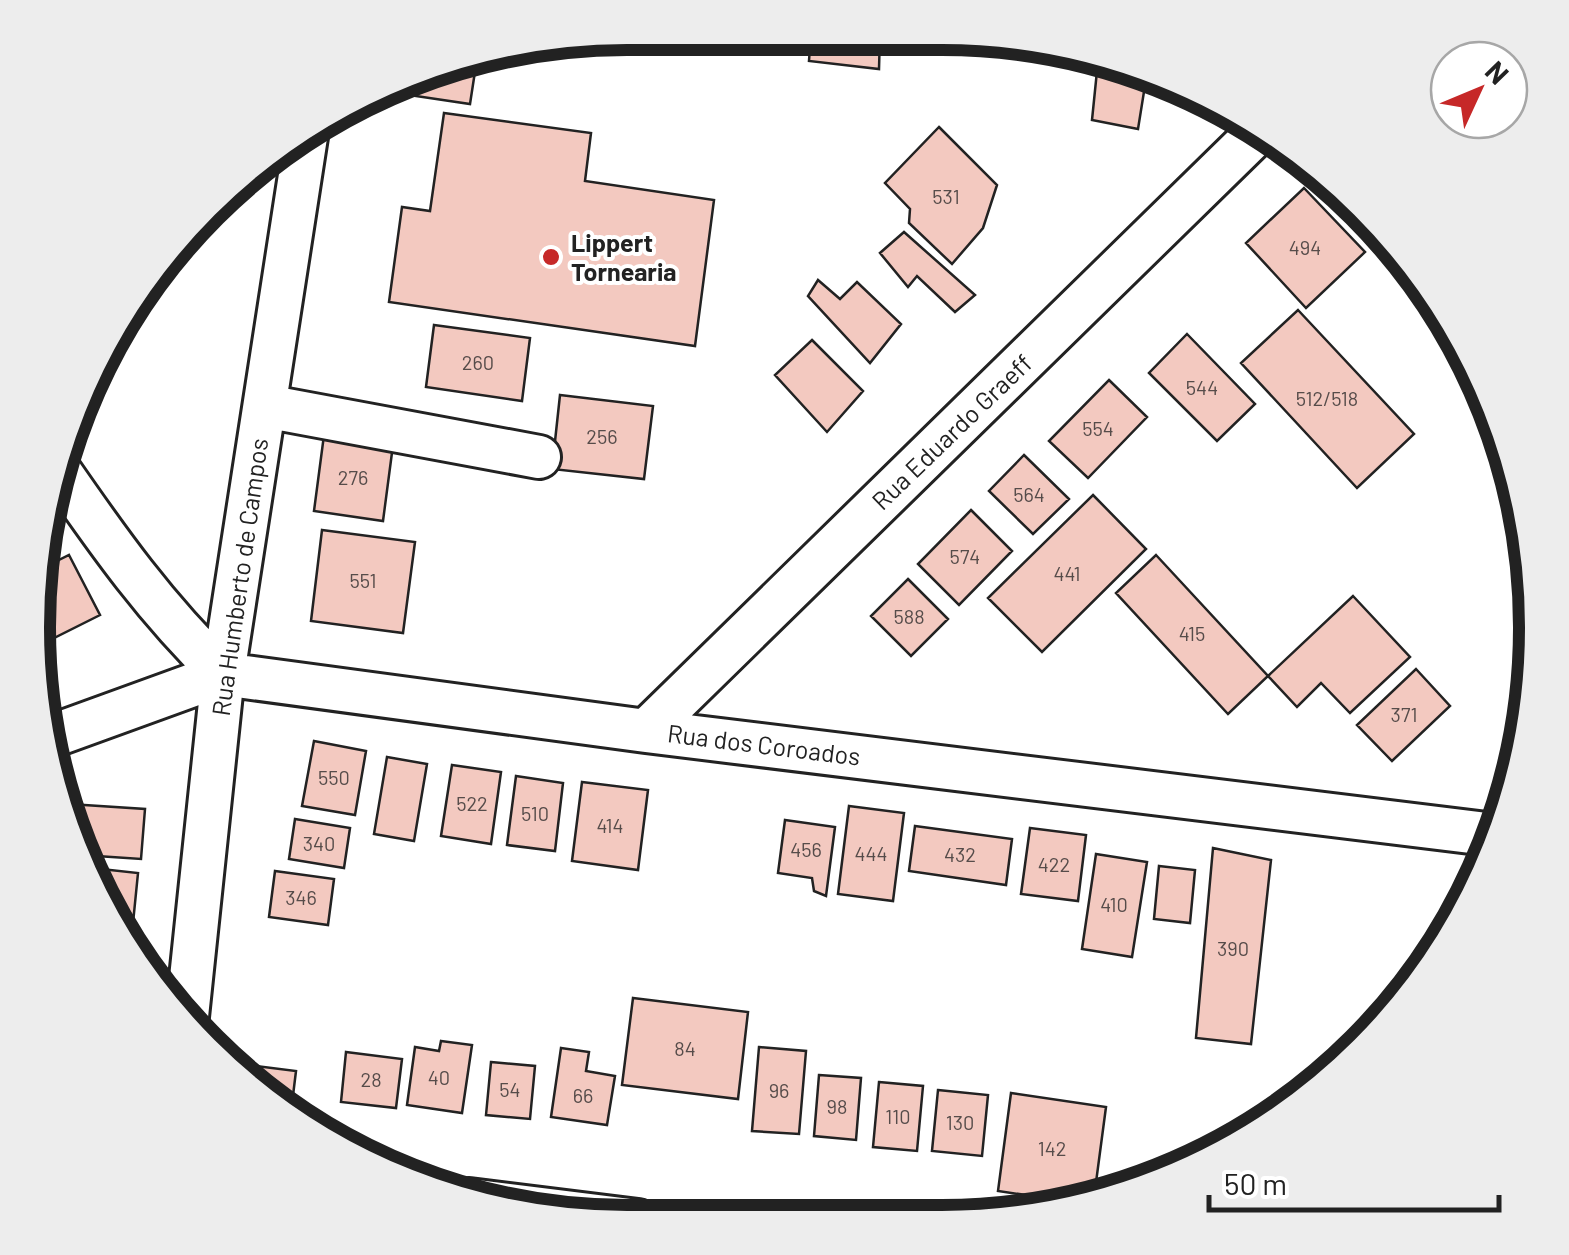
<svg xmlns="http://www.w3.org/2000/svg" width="1569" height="1255" font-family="Barlow,sans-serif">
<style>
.building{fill:#f3c9c0;stroke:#222;stroke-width:2.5}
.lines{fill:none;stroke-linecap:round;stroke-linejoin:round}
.minor-casing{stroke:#222;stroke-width:48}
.minor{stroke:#fff;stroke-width:42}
.poi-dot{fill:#c62828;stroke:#fff;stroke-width:4}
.labels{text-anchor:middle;stroke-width:8;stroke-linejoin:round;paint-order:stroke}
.number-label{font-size:20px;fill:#564c4a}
.poi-label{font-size:25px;font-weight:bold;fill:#222;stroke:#fff;text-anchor:start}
.street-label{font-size:25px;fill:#222;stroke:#fff}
.rim{fill:none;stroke:#222;stroke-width:12}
</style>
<rect width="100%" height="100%" fill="#fff"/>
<path class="building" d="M811 33H880L879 69 809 61Z
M1098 61 1147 73 1138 129 1092 120Z
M453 62 476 65 470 104 409 95 412 78Z
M444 113 591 133 585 181 714 200 695 346 389 302 402 207 430 211Z
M939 127 997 185 983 228 952 264 909 223 910 209 885 183Z
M1304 188 1365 252 1306 308 1246 243Z
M1371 228 1396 260 1390 265 1367 239Z
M904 232 975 295 955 312 917 276 908 287 880 253Z
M818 280 840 299 857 282 901 324 870 363 808 296Z
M1298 310 1414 434 1357 488 1241 363Z
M434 325 530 338 522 401 426 387Z
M1187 334 1255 404 1217 441 1149 373Z
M812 340 863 391 827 432 775 375Z
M1109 380 1147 417 1088 478 1049 441Z
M560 395 653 406 644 479 552 469Z
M324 435 393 445 383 521 314 511Z
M1024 455 1069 499 1033 534 989 491Z
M1093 495 1146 549 1042 652 988 598Z
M971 510 1012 551 959 605 918 564Z
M46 513 57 530 42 539Z
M322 530 415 542 403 633 311 621Z
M69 555 100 615 38 646 34 589 37 571Z
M1156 555 1268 676 1228 714 1116 593Z
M908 579 948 619 911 656 871 616Z
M1353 596 1410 657 1350 713 1321 683 1297 707 1268 676Z
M1416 669 1450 706 1392 761 1357 725Z
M314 741 366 751 355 815 302 806Z
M387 757 427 764 414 841 374 834Z
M452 765 501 772 491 844 441 836Z
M516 776 563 783 555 851 507 845Z
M582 782 648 790 638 870 572 861Z
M69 804 145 809 141 859 82 855 68 815Z
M849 806 904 813 893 901 838 894Z
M295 819 350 828 344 868 289 859Z
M785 820 835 827 826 896 814 891 812 878 778 873Z
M915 826 1012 839 1006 885 909 871Z
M1030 828 1086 835 1078 901 1021 894Z
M1213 848 1271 860 1251 1044 1196 1038Z
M1096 854 1147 862 1132 957 1082 949Z
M1159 866 1195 870 1190 923 1154 919Z
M92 868 138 873 131 943 94 891 90 880Z
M275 871 334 879 328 925 269 917Z
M633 998 748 1012 738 1099 622 1085Z
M441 1041 472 1045 462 1113 407 1105 415 1047 439 1051Z
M759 1047 806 1051 799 1134 752 1131Z
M561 1048 589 1052 586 1071 615 1076 607 1125 551 1117Z
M346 1052 402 1059 396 1108 341 1102Z
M491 1062 535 1066 530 1119 486 1115Z
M248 1065 296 1071 291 1112 265 1099 246 1081Z
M819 1075 861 1078 856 1140 814 1136Z
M879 1082 923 1086 917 1151 873 1147Z
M938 1090 988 1095 982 1156 932 1151Z
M1011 1093 1106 1107 1095 1190 1060 1200 998 1191Z"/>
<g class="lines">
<defs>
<path id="minor" d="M265 406 539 457
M56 466C109 543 156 609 223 674
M646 731 1257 133
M44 739 223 674 646 731 1495 835
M186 1026 223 674 307 130
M469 1200 638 1221"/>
</defs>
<use href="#minor" class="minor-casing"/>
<use href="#minor" class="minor"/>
</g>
<circle class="poi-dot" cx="551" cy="257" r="10"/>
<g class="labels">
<g class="number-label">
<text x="946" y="204">531</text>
<text x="1305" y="255">494</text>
<text x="478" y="370">260</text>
<text x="1202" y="395">544</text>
<text x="1327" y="406">512/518</text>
<text x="1098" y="436">554</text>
<text x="602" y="444">256</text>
<text x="353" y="485">276</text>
<text x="1029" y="502">564</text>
<text x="965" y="564">574</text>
<text x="1067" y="581">441</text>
<text x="363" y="588">551</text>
<text x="909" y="624">588</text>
<text x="1192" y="641">415</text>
<text x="1404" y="722">371</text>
<text x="334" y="785">550</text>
<text x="472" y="811">522</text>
<text x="535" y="821">510</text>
<text x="610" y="833">414</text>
<text x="319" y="851">340</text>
<text x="806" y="857">456</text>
<text x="871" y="861">444</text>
<text x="960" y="862">432</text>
<text x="1054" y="872">422</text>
<text x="301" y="905">346</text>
<text x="1114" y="912">410</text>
<text x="1233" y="956">390</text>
<text x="685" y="1056">84</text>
<text x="439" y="1085">40</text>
<text x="371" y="1087">28</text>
<text x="510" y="1097">54</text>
<text x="779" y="1098">96</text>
<text x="583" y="1103">66</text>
<text x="837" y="1114">98</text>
<text x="898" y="1124">110</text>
<text x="960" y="1130">130</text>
<text x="1052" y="1156">142</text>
</g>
<g class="poi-label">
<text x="571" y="252">Lippert<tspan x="571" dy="29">Tornearia</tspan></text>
</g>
<g class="street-label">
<text transform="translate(952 432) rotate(-44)" y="9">Rua Eduardo Graeff</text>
<text transform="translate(240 577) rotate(-82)" y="9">Rua Humberto de Campos</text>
<text transform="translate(764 745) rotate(7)" y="9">Rua dos Coroados</text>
</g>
</g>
<path d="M0 0H1569V1255H0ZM627 50H942A577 577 0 0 1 1519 627V628A577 577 0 0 1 942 1205H627A577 577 0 0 1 50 628V627A577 577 0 0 1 627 50Z" fill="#ededed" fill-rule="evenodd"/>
<path class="rim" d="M627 50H942A577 577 0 0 1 1519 627V628A577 577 0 0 1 942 1205H627A577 577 0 0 1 50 628V627A577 577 0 0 1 627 50Z"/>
<g transform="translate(1479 90) rotate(46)"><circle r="48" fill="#ffffff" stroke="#a7a7a7" stroke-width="2.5"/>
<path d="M0-8L18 38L0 25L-18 38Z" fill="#c62828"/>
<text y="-15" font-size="28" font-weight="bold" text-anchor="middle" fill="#222222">N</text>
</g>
<path d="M1209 1195v15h290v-15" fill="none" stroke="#222222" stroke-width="5"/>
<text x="1224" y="1195" font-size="30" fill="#222222" stroke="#ffffff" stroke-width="8" paint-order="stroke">50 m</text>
</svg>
